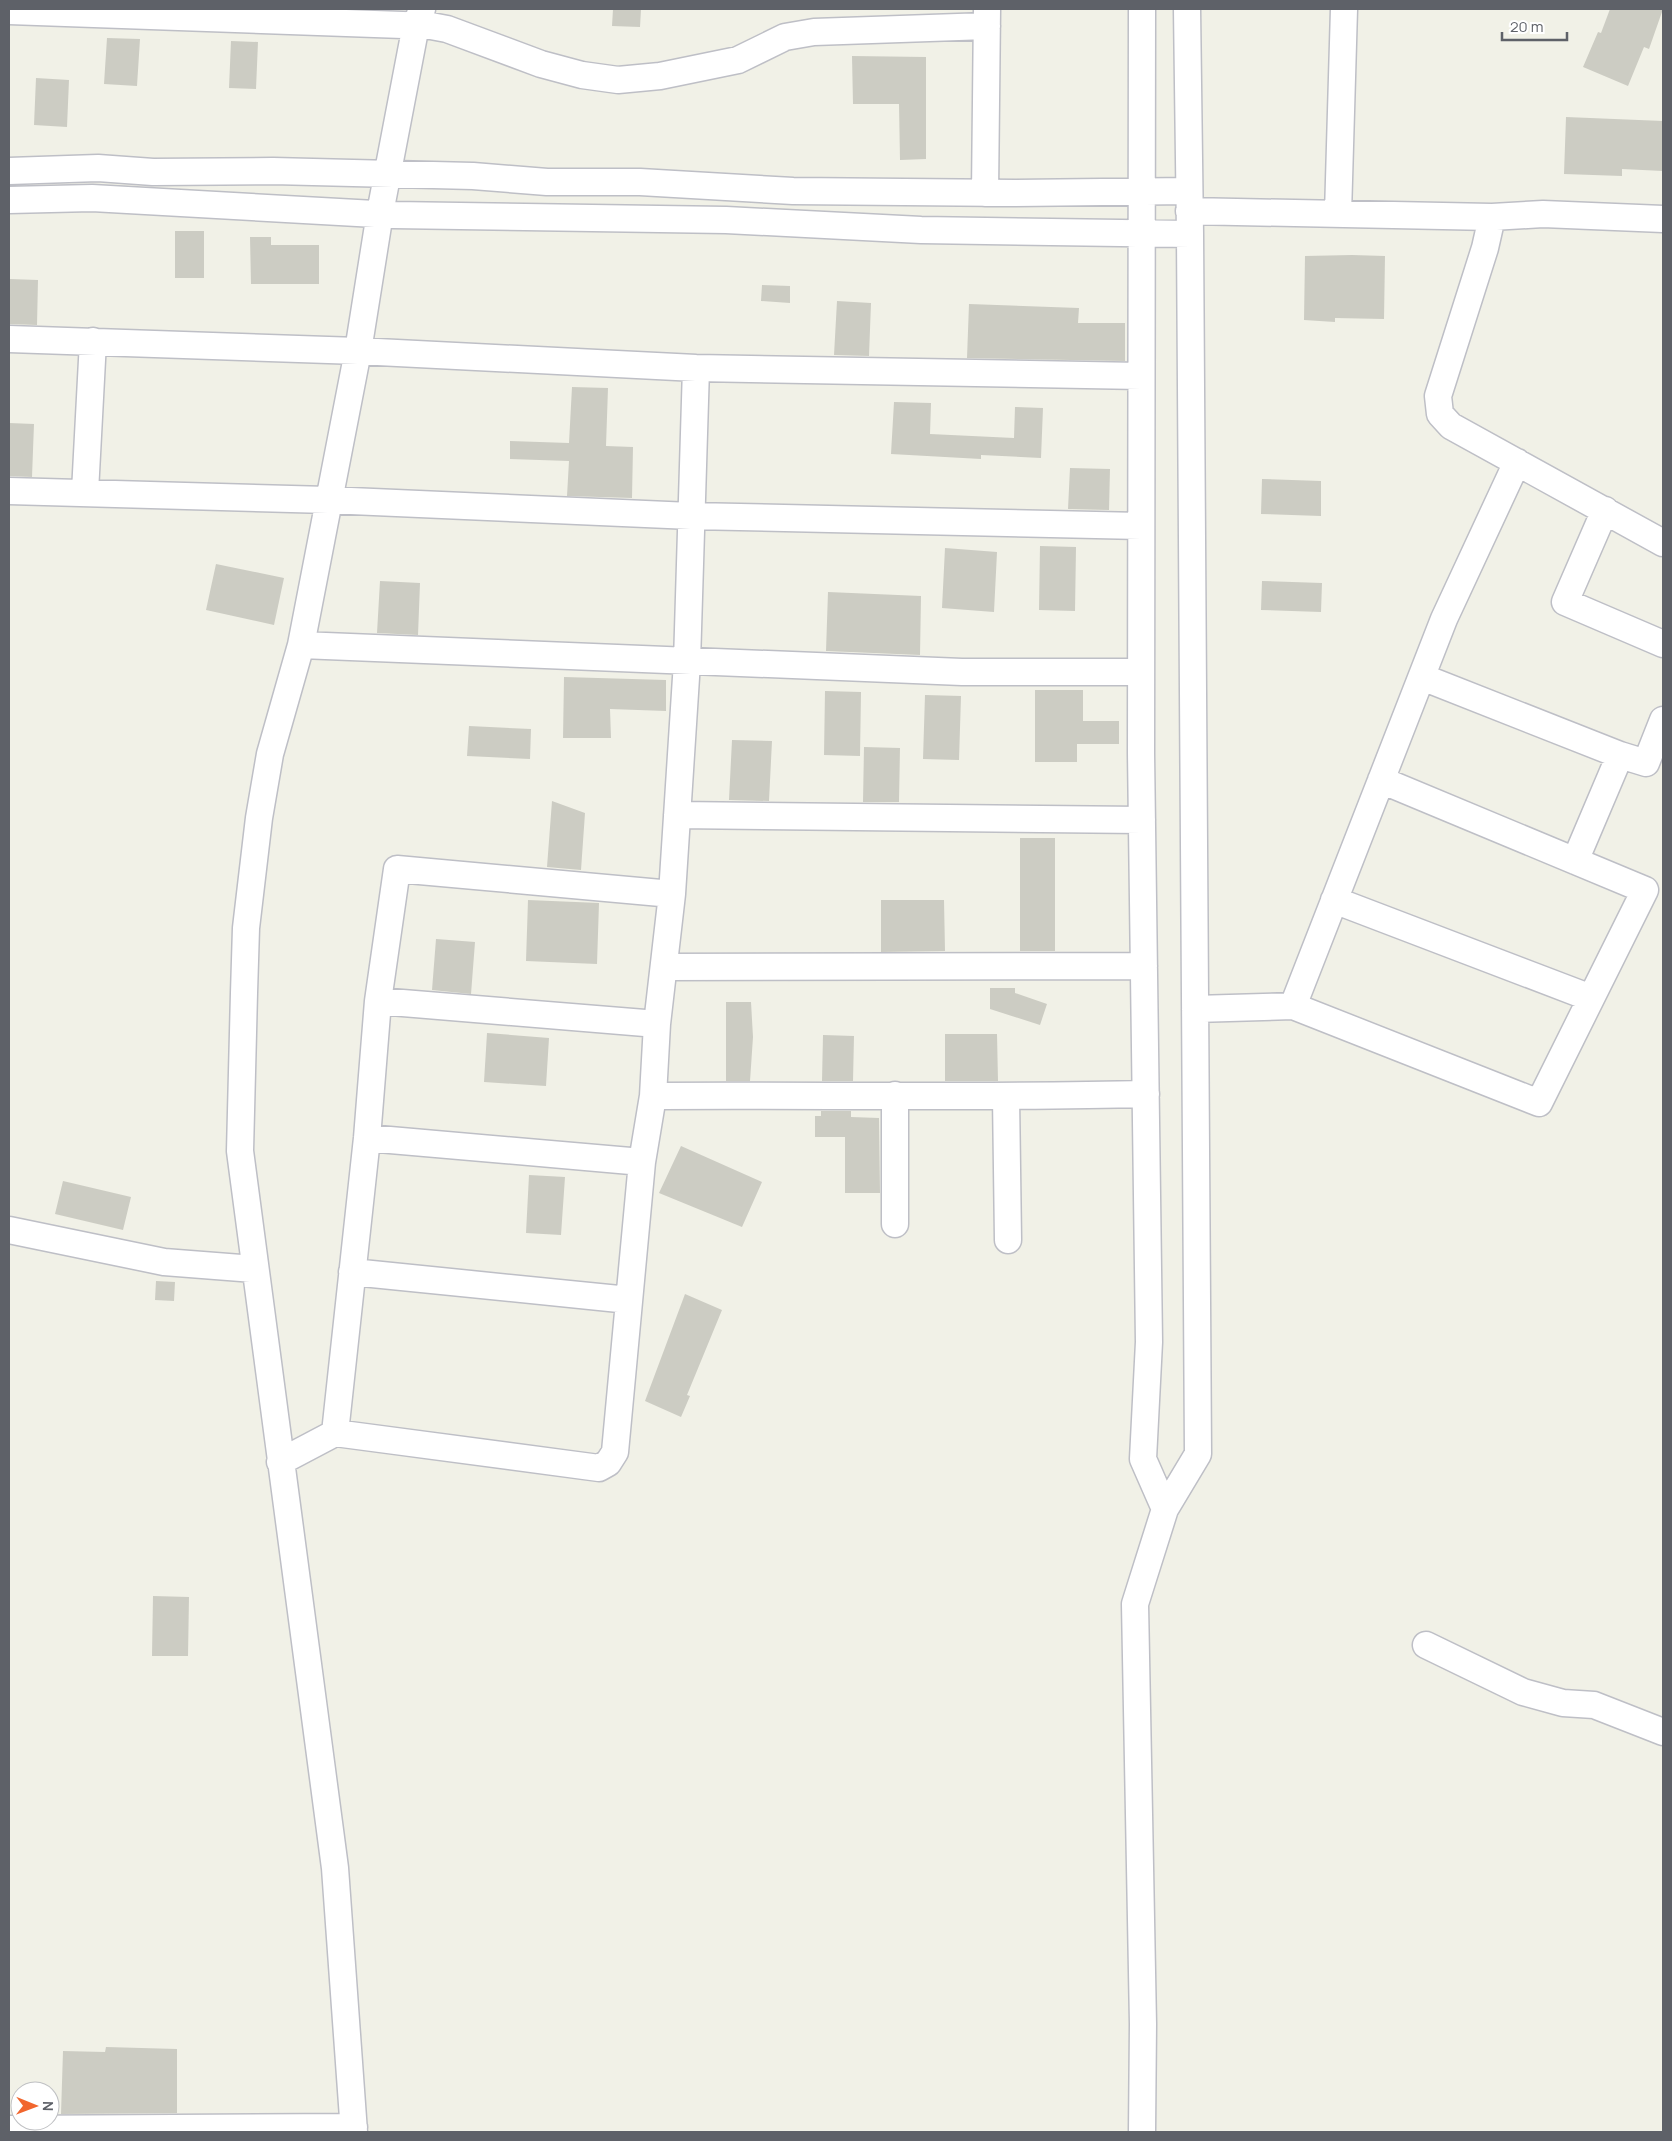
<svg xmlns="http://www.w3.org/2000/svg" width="1672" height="2141" font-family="Manrope,sans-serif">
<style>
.building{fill:#ccccc3}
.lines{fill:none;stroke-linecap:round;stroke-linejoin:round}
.minor-casing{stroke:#bebfc6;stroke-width:29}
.minor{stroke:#fff;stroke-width:26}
</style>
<rect width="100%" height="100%" fill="#f1f1e7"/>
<path class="building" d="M613 9H641L640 27 612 26Z
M1610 9H1663L1649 49 1644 47 1628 86 1583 67 1598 32 1601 33Z
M107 38 140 39 137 86 104 84Z
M231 41 258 42 256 89 229 88Z
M852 56 926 57V159L900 160 899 104H853Z
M36 78 69 80 67 127 34 125Z
M1566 117 1663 121V171L1622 169V176L1564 174Z
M175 231H204V278H175Z
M250 237H271V245H319V284H251Z
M1352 255 1385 256 1384 319 1335 318V322L1304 320 1305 256Z
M9 279 38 280 37 325 9 324Z
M762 285 790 286V303L761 301Z
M837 301 871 303 869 356 834 355Z
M969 304 1079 308 1078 323H1125V361L967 358Z
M572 387 608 388 606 446 633 447 632 498 567 496 569 461 510 459V441L569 443Z
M894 402 931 403 930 434 1014 438 1015 407 1043 408 1041 458 981 455V459L891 454Z
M9 423 34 424 32 477 9 476Z
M1070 468 1110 469 1109 510 1068 509Z
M1262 479 1321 481V516L1261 514Z
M1040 546 1076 547 1075 611 1039 610Z
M945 548 997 552 994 612 942 608Z
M216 564 284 578 274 625 206 610Z
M380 581 420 583 418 635 377 633Z
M1262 581 1322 583 1321 612 1261 610Z
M828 592 921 596 920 655 826 651Z
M564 677 666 680V711L610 709 611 738H563Z
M1035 690H1083V721H1119V744H1077V762H1035Z
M825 691 861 692 860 756 824 755Z
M925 695 961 696 959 760 923 759Z
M469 726 531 729 530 759 467 756Z
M732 740 772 741 769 801 729 800Z
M864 747 900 748 899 802H863Z
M552 801 585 813 581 870 547 867Z
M1020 838H1055V951H1020Z
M528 900 599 903 597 964 526 961Z
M881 900H944L945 951 881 952Z
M436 939 475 942 471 994 432 990Z
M990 988H1015V993L1047 1004 1040 1025 990 1009Z
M726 1002H751L753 1037 750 1081H726Z
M487 1033 549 1038 546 1086 484 1082Z
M945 1034H997L998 1081H945Z
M823 1035 854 1036 853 1081H822Z
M821 1111H851V1117L879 1118 880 1193H845V1137H815V1116H821Z
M681 1146 762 1182 742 1227 659 1193Z
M529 1175 565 1177 561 1235 526 1233Z
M63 1181 131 1197 123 1230 55 1214Z
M156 1281 175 1282 174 1301 155 1300Z
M685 1294 722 1310 687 1395 690 1396 681 1417 645 1401Z
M153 1596 189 1597 188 1656H152Z
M106 2047 177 2049V2113L61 2114 63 2051 105 2052Z"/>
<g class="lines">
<defs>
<path id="minor" d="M1142 9 1141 753 1149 1342 1143 1459 1165 1509
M9 11 431 26 447 29 541 64 582 75 618 80 660 76 738 60 785 37 814 32 987 26
M9 171 98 168 153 172 273 171 473 176 547 182H640L793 191 1015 193 1188 191
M985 193 987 9
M9 200 92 198 393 215 726 220 921 230 1190 234 1187 9
M1189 211 1492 217
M1338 214 1344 9
M1663 219 1543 214 1492 217 1485 248 1438 396 1440 414 1451 426 1663 543
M9 339 358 351 696 368 1141 376
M9 491 328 500 691 516 1141 526
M85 492 93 341
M1605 510 1565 602 1663 644
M301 645 962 672H1141
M1422 677 1620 755
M677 815 1142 820
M1575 861 1620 755 1646 763 1663 720
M1334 900 1591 998
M665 967 1144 966
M378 1001 657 1024
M1293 1006 1539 1103 1645 890 1381 780
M1195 1009 1293 1006 1444 619 1517 462
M653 1096C817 1095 981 1098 1146 1094
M1006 1097 1008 1240
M367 1138 642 1162
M895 1224V1095
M9 1230 164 1262 254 1269
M352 1272 629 1300
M335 1433 367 1138 378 1001 397 869 672 894
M280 1462 335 1433 599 1468 608 1463 615 1452 642 1162 653 1096 657 1024 672 894 687 662 696 368
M1426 1645 1523 1692 1563 1703 1594 1705 1663 1732
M9 2129 354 2127
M354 2132 335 1868 240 1151 244 993 246 928 259 818 270 754 301 645 358 351 380 213 416 25 422 9
M1142 2132 1143 2024 1135 1604 1165 1509 1198 1454 1190 234"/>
</defs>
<use href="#minor" class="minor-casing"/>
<use href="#minor" class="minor"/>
</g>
<rect width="1672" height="2141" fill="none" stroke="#5e6168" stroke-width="20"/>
<g transform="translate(35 2106) rotate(91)"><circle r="24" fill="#ffffff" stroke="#bfc0c3"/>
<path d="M0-4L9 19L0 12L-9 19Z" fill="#f1662e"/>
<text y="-8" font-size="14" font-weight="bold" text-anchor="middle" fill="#5e6168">N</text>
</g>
<path d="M1502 32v8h65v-8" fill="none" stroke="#5e6168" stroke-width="2.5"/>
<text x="1510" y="32" font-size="15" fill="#5e6168" stroke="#ffffff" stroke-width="4" paint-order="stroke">20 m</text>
</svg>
